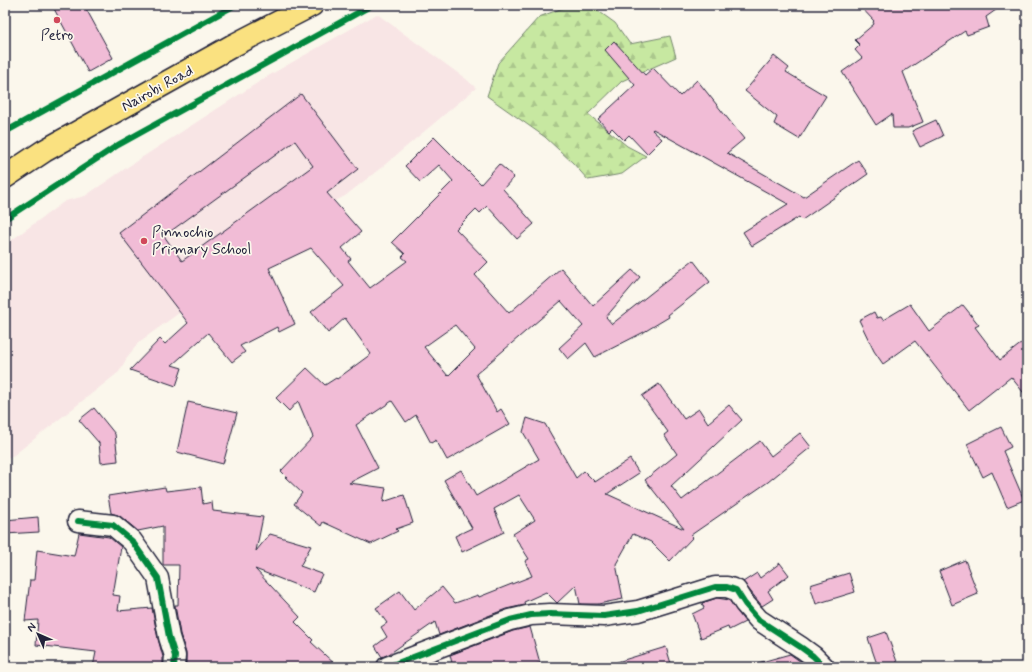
<svg xmlns="http://www.w3.org/2000/svg" width="1032" height="672" viewBox="0 0 1032 672" font-family="Mynerve,sans-serif">
	<style>
		.built { fill: #f8e5e5 }
		.forest { fill: url(#forest-firs); stroke: #74856e }
		.building { fill: #f1bcd6; stroke: #22223b; fill-rule: evenodd }
		.lines { fill: none; stroke-linecap: round; stroke-linejoin: round }
		.street-casing { stroke: #22223b; stroke-width: 23 }
		.highway-casing { stroke: #22223b; stroke-width: 25 }
		.street { stroke: #fbf7ec; stroke-width: 20 }
		.highway { stroke: #fae180; stroke-width: 22 }
		.cycleway-casing { stroke: #fbf7ec; stroke-width: 8 }
		.cycleway { stroke: #00873e; stroke-width: 6 }
		.poi-dot { fill: #d1495b; stroke: #fbf7ec; stroke-width: 1.5 }
		.labels { text-anchor: middle; stroke-width: 3.5; stroke-linejoin: round; paint-order: stroke }
		.poi-label { font-size: 15px; fill: #22223b; stroke: #fbf7ec }
		.street-label { font-size: 15px; fill: #22223b; stroke: #fbf7ec }
	</style>
	<defs>
		<pattern id="forest-firs" width="22" height="20" patternUnits="userSpaceOnUse"><rect width="22" height="20" fill="#c7e8a1"/><path d="M5 1l3.5 6h-7zM16 11l3.5 6h-7z" fill="#abc78c"/></pattern>
	</defs>
	<rect width="100%" height="100%" fill="#fbf7ec"/>
	<filter id="ink" filterUnits="userSpaceOnUse"><feTurbulence type="fractalNoise" baseFrequency=".025" numOctaves="2"/><feDisplacementMap in="SourceGraphic" scale="8" xChannelSelector="R" yChannelSelector="G"/><feConvolveMatrix kernelMatrix="1 2 1 2 8 2 1 2 1" color-interpolation-filters="sRGB"/></filter>
	<g filter="url(#ink)">
		<!-- built -->
		<path class="built" d="M377,14L466,79L476,88L382,167L345,196L331,203L139,342L128,356L119,372L14,455L5,460V245L65,201L85,196L141,158L268,76Z"/>
		<!-- forest -->
		<path class="forest" d="M571,5H590L615,23L630,44L670,36L676,57L622,81L588,114L627,146L646,156L622,174L588,180L573,163L545,137L487,96L498,63L539,17Z"/>
		<!-- building -->
		<g class="building">
			<path d="M52,5H84L113,58L88,72Z"/>
			<path d="M859,5H1003L986,17L989,27L967,35L965,31L903,72L923,122L908,128H893L892,114L876,125L842,72L862,58L855,50L860,45L855,40L874,24L873,22L874,21Z"/>
			<path d="M614,41L645,75L653,68L680,96L697,80L744,139L727,153L804,197L858,160L868,174L802,220L799,217L752,246L743,232L788,204L653,129L652,130L662,139L647,154L629,135L624,140L612,128L609,131L598,119L635,85L605,50Z"/>
			<path d="M774,56L789,68L786,72L826,96L799,139L774,124L777,117L745,91Z"/>
			<path d="M301,94L358,169L327,193L361,232L342,248L351,259L348,261L370,288L407,261L402,257L405,254L392,242L453,181L439,165L420,182L405,166L434,137L481,184L499,164L514,177L503,189L534,224L517,239L487,206L480,213L476,209L456,229L488,262L475,275L509,313L561,268L593,306L632,270L640,277L606,317L612,324L693,260L710,282L668,315L669,317L644,332L595,357L586,343L568,359L559,348L583,326L561,301L476,374L497,412L501,409L510,424L447,460L436,440L431,443L416,415L406,422L392,401L356,425L378,468L349,483L386,488L383,502L404,495L413,523L396,529L398,531L371,544L323,522L321,526L294,504L302,493L285,477H287L281,471L313,437L298,401L289,411L276,398L307,368L325,385L336,378L337,379L371,354L345,318L328,333L311,312L344,286L311,248L269,268L295,324L279,332L277,327L240,346L245,352L232,362L208,333L172,365L182,368L176,386L130,370L160,339L165,344L188,323L119,233ZM295,141L313,166L182,261L164,236ZM455,325L475,349L448,376L424,347Z"/>
			<path d="M936,120L943,136L920,147L912,131Z"/>
			<path d="M910,304L929,331L963,305L979,325L975,327L1000,360L1027,339V397L1011,377L969,410L915,341L883,364L874,351L859,320L874,312L877,318L881,317L883,320Z"/>
			<path d="M659,384L684,419L699,409L708,423L729,405L742,420L671,486L682,500L760,441L771,456L800,433L811,447L768,482L691,535L693,537L670,561L651,542L633,534L616,564L623,599L598,604H580L576,585L557,603L546,592L524,602L525,605L506,609L439,635L435,622L389,654L382,657L375,646L387,637L381,627L387,623L376,608L400,591L414,610L442,587L455,603L478,595L479,597L532,576L525,561L529,559L513,534L535,520L519,495L494,509L504,532L462,552L455,536L472,528L444,480L461,470L476,496L539,459L523,432L527,418L545,424L576,478L584,471L595,482L630,459L639,473L607,494L684,529L645,480L677,454L664,435L668,432L642,396Z"/>
			<path d="M188,402L237,413L223,464L177,452Z"/>
			<path d="M94,408L115,434L118,461L101,463L99,443L79,420Z"/>
			<path d="M1001,427L1011,447L1003,451L1024,500L1007,507L992,472L983,477L967,444Z"/>
			<path d="M165,487L166,491L201,487L203,504L212,502L213,511L263,517L256,551L270,534L311,546L300,566L322,574L314,592L255,569L300,617L295,622L313,640L311,642L338,667H186V653L180,634L175,605H178L179,565H163V526L138,531L120,516L111,513L108,496Z"/>
			<path d="M38,517L39,532L5,534V520Z"/>
			<path d="M79,533L109,537L121,547L113,595L120,596L118,611L152,608L158,639L163,657V667H93L96,652L36,645L38,620L25,621L30,580H34L37,550L74,556Z"/>
			<path d="M965,560L978,594L952,605L939,571Z"/>
			<path d="M780,563L789,575L768,591L773,599L762,606L743,582L757,573L760,578Z"/>
			<path d="M849,573L855,592L816,604L810,585Z"/>
			<path d="M717,598L729,600L745,622L729,630L728,627L701,638L692,614L704,608L702,603Z"/>
			<path d="M530,627L540,663L528,667H453L450,655L513,631Z"/>
			<path d="M886,632L899,667H878L868,638Z"/>
			<path d="M666,647L672,667H615L614,663Z"/>
			<path d="M790,654L808,667H759L758,663Z"/>
		</g>
		<g class="lines">
			<defs>
				<g id="street">
					<path d="M78,521L113,525L132,541L158,578L169,637L175,656L174,667"/>
					<path d="M387,667L510,620L531,615L550,614L604,616L638,611L715,587H727L736,590L745,604L759,620L802,648L813,656L824,667"/>
				</g>
				<path id="highway" d="M5,177L44,151L232,46L312,5"/>
			</defs>
			<!-- street casing -->
			<use href="#street" class="street-casing"/>
			<!-- highway casing -->
			<use href="#highway" class="highway-casing"/>
			<!-- street -->
			<use href="#street" class="street"/>
			<!-- highway -->
			<use href="#highway" class="highway"/>
			<defs>
				<g id="cycleway">
					<path d="M5,132L235,5"/>
					<path d="M5,219L118,145L372,5"/>
					<path d="M78,521L113,525L132,541L158,578L169,637L175,656L174,667"/>
					<path d="M387,667L510,620L531,615L550,614L604,616L638,611L715,587H727L736,590L745,604L759,620L802,648L813,656L824,667"/>
				</g>
			</defs>
			<!-- cycleway casing -->
			<use href="#cycleway" class="cycleway-casing"/>
			<!-- cycleway -->
			<use href="#cycleway" class="cycleway"/>
		</g>
	</g>
	<!-- markers -->
	<g class="poi-dot">
		<circle cx="57" cy="20" r="4"/>
		<circle cx="144" cy="241" r="4"/>
	</g>
	<g class="labels">
		<!-- poi labels -->
		<g class="poi-label">
			<text x="57" y="40">Petro</text>
			<text x="152" y="237" text-anchor="start">Pinnochio<tspan x="152" dy="17">Primary School</tspan></text>
		</g>
		<!-- street labels -->
		<g class="street-label">
			<text transform="translate(157 88) rotate(-29)" y="5">Nairobi Road</text>
		</g>
	</g>
	<!-- margin -->
	<rect width="1032" height="672" fill="none" stroke="#fbf7ec" stroke-width="20"/>
	<rect x="10" y="10" width="1012" height="652" fill="none" stroke="#22223b" stroke-width="1.5" filter="url(#ink)"/>
	<!-- north arrow -->
	<g transform="translate(38 634) rotate(315)" stroke="#fbf7ec" stroke-width="3" paint-order="stroke">
	<path d="M0-3L7 15L0 10L-7 15Z" fill="#22223b"/>
	<text y="-6" font-size="11" font-weight="bold" text-anchor="middle" fill="#22223b">N</text>
	</g>
</svg>
